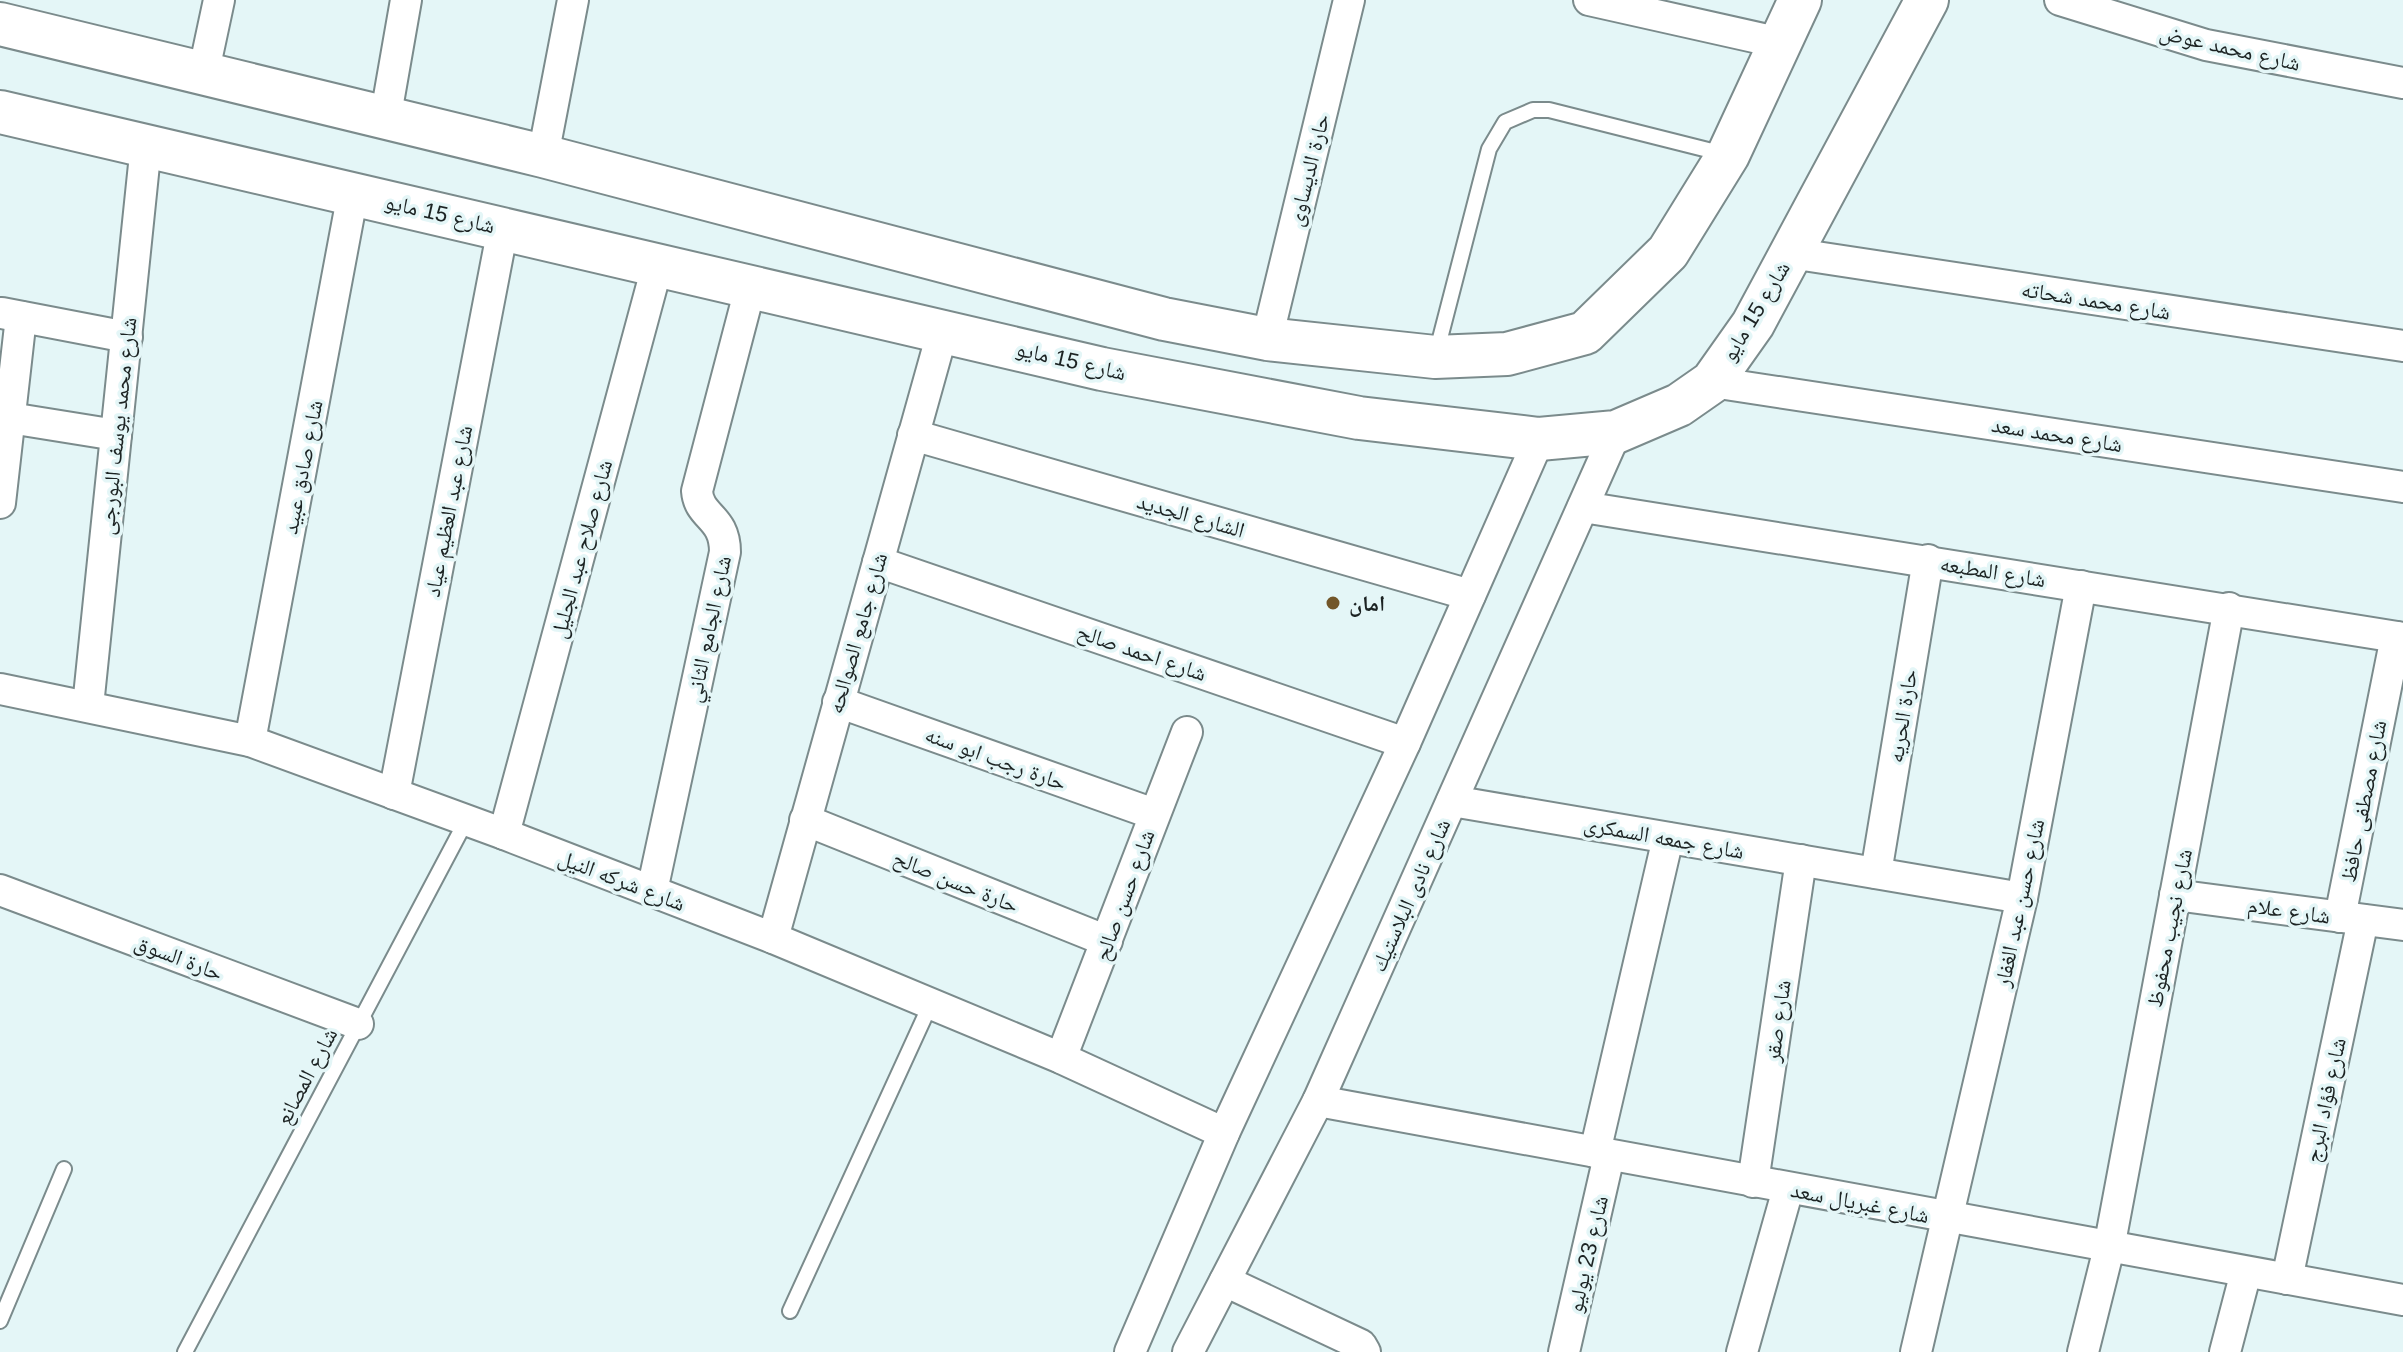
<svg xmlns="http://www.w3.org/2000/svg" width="2403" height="1352" viewBox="0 0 2403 1352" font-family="Arial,'Noto Naskh Arabic',sans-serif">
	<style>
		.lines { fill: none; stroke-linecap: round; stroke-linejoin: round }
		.lane-casing { stroke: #7b8b8c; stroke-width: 18 }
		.street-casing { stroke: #7b8b8c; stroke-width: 34 }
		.secondary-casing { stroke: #7b8b8c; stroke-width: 46 }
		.lane { stroke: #fff; stroke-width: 14 }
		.street { stroke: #fff; stroke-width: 30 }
		.secondary { stroke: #fff; stroke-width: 42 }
		.poi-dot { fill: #725629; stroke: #e4f6f7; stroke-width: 3 }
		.labels { text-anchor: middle; stroke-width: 7; stroke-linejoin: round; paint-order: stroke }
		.street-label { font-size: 22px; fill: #1c2323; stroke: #e4f6f7 }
		.poi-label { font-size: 22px; font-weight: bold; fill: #1c2323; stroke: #e4f6f7; text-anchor: start }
	</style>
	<rect width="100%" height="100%" fill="#e4f6f7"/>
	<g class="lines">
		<defs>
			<g id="lane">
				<path d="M1436,354L1489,149L1505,122L1533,110H1549L1724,154"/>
				<path d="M790,1311L931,1003"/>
				<path d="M0,1321L64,1169"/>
				<path d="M185,1352L466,821"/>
			</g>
			<g id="street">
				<path d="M1589,0L1781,43"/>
				<path d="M2060,0L2206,45L2403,83"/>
				<path d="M203,75L219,0"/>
				<path d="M385,120L406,0"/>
				<path d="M543,156L573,0"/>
				<path d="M1790,253L2403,346"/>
				<path d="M2,313L127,337"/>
				<path d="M1267,339L1349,0"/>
				<path d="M1712,382L2403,487"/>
				<path d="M10,418L116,435"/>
				<path d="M913,435L1470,595"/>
				<path d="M0,503L21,317"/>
				<path d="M1583,507L2403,638"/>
				<path d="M878,562L1405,743"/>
				<path d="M0,689L250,741L504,834L773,938L1061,1058L1224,1133"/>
				<path d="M838,702L1154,814"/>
				<path d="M88,706L146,145"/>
				<path d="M250,741L353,193"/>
				<path d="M394,794L503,228"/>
				<path d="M1452,801L2022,898"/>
				<path d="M805,820L1107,941"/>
				<path d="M504,834L658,263"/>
				<path d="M1876,873L1928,560"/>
				<path d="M0,890L358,1024"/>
				<path d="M652,891L725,552C725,516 699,518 697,491L751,285"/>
				<path d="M2175,895L2403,925"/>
				<path d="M2340,917L2396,637"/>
				<path d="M773,938L943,330"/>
				<path d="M1061,1058L1187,732"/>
				<path d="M1318,1101L2403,1300"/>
				<path d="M1595,1152L1668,838"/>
				<path d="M1753,1182L1801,860"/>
				<path d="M2287,1279L2363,920"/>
				<path d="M1225,1281L1361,1345L1365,1352"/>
				<path d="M1130,1352L1224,1133L1405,743L1539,439"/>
				<path d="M1188,1352L1318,1101L1616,432"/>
				<path d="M1564,1352L1609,1156"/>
				<path d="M1742,1352L1788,1189"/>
				<path d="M1916,1352L2022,898L2081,586"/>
				<path d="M2083,1352L2109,1248L2229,608"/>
				<path d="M2225,1352L2246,1272"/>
			</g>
			<g id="secondary">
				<path d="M0,24L543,156L1164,319L1267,339L1435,357L1507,354L1585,333L1668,252L1728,155L1800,0"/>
				<path d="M0,112L1102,369L1359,418L1539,439L1616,432L1679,405L1712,382L1753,324L1927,0"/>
			</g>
		</defs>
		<!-- lane casing -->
		<use href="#lane" class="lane-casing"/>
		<!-- street casing -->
		<use href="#street" class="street-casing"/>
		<!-- secondary casing -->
		<use href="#secondary" class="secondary-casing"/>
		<!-- lane -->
		<use href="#lane" class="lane"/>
		<!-- street -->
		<use href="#street" class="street"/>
		<!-- secondary -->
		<use href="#secondary" class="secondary"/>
	</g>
	<!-- markers -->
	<circle class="poi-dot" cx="1333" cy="603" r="8"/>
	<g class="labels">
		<!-- street labels -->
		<g class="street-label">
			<text transform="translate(2230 47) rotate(13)" y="8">شارع محمد عوض</text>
			<text transform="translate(1308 170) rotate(-76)" y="8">حارة الديساوى</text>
			<text transform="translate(440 213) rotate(13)" y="8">شارع 15 مايو</text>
			<text transform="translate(2096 300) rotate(9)" y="8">شارع محمد شحاته</text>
			<text transform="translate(1755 311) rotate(-59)" y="8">شارع 15 مايو</text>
			<text transform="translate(1071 360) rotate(13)" y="8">شارع 15 مايو</text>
			<text transform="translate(117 426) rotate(-84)" y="8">شارع محمد يوسف البورجى</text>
			<text transform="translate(2057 434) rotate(9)" y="8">شارع محمد سعد</text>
			<text transform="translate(302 467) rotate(-79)" y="8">شارع صادق عبيد</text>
			<text transform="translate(448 511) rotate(-79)" y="8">شارع عبد العظيم عياد</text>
			<text transform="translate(1191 515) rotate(16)" y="8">الشارع الجديد</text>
			<text transform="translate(581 549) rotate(-75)" y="8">شارع صلاح عبد الجليل</text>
			<text transform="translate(1993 571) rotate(9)" y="8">شارع المطبعه</text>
			<text transform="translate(708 629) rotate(-78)" y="8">شارع الجامع الثاني</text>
			<text transform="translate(857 633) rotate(-74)" y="8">شارع جامع الصوالحه</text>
			<text transform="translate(1142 652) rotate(19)" y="8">شارع احمد صالح</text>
			<text transform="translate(1902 716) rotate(-81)" y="8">حارة الحريه</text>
			<text transform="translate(996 758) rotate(20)" y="8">حارة رجب ابو سنه</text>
			<text transform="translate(2363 801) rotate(-79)" y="8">شارع مصطفى حافظ</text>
			<text transform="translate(1664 837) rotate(10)" y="8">شارع جمعه السمكرى</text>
			<text transform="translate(622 880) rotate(21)" y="8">شارع شركه النيل</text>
			<text transform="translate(956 881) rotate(22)" y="8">حارة حسن صالح</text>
			<text transform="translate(1124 895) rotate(-70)" y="8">شارع حسن صالح</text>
			<text transform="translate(1410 895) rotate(-66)" y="8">شارع نادى البلاستيك</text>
			<text transform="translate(2019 903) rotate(-78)" y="8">شارع حسن عبد الغفار</text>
			<text transform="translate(2289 910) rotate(8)" y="8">شارع علام</text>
			<text transform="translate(2169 928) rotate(-79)" y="8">شارع نجيب محفوظ</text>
			<text transform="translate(179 957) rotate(21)" y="8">حارة السوق</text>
			<text transform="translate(1777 1021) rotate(-82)" y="8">شارع صقر</text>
			<text transform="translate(306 1076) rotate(-62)" y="8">شارع المصانع</text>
			<text transform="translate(2325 1100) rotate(-78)" y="8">شارع فؤاد البرج</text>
			<text transform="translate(1860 1202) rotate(11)" y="8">شارع غبريال سعد</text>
			<text transform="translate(1587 1254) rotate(-77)" y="8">شارع 23 يوليو</text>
		</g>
		<!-- poi labels -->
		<g class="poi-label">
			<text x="1349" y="611">امان</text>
		</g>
	</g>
</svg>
